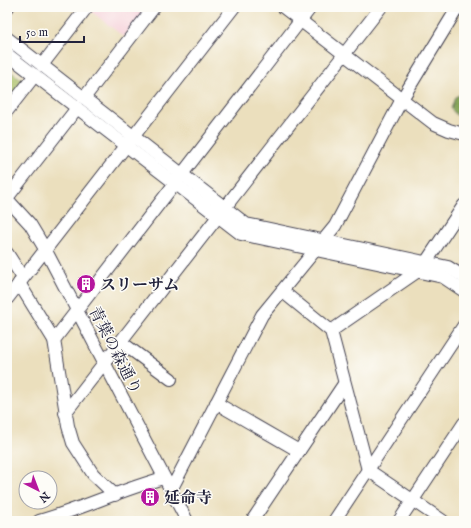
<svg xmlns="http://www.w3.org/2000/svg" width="471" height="528" viewBox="0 0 471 528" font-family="'IM FELL English','Noto Serif JP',serif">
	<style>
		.built { fill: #f6cfd9 }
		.green { fill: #a7bd62; stroke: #64704e }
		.forest { fill: #85a458; stroke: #54634a }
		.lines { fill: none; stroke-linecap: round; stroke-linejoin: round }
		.minor-casing { stroke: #403e4e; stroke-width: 14 }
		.minor { stroke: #fff; stroke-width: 12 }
		.labels { text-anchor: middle; stroke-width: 3; stroke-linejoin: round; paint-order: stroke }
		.poi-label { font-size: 16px; font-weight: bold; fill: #22223b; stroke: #fdfcf7; text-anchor: start }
		.street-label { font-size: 16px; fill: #22223b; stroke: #fdfcf7 }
	</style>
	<rect width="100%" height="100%" fill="#fdfcf7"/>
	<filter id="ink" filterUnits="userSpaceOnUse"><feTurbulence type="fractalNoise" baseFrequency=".025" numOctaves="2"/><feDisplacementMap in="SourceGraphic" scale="8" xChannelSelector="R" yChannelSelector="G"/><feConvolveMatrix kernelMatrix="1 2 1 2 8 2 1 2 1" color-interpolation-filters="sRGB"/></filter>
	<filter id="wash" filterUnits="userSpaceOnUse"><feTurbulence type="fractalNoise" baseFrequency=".012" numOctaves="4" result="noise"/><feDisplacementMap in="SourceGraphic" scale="16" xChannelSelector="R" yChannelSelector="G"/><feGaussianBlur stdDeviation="0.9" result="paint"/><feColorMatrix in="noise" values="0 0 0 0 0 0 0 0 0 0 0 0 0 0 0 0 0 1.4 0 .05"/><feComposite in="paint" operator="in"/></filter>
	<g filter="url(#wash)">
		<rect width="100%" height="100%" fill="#ebdfbd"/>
		<!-- built -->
		<path class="built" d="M89,7H148L124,37L88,9Z"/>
		<!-- green -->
		<path class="green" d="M7,69L23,81L7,101Z"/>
		<!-- forest -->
		<path class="forest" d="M464,93V123L451,109L455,97Z"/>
	</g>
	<g filter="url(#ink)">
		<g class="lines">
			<defs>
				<g id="minor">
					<path d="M283,7L433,123L449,130L464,134"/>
					<path d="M7,8L8,7"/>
					<path d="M7,38L246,224L448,267L464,277"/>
					<path d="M7,54L241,234L443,277L464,291"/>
					<path d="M42,65L87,7"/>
					<path d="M84,98L154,7"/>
					<path d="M7,111L35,75"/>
					<path d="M7,198L77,108"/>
					<path d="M7,199L30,224L45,249L187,521"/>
					<path d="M7,253L23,278"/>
					<path d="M426,262L464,205"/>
					<path d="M19,283L54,340L68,426L73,443L93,474L115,495"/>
					<path d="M282,291L331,331L368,470L443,521"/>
					<path d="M7,299L234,7"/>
					<path d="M331,331L418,271"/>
					<path d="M54,340L311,7"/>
					<path d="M121,342L171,379"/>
					<path d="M216,403L299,451"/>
					<path d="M65,413L381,7"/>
					<path d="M171,490L262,315L335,226L402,99L458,7"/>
					<path d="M39,521C82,509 122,489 164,478"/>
					<path d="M252,521L344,384"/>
					<path d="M334,521L464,325"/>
					<path d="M399,521L464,423"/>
				</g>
			</defs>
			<!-- minor casing -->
			<use href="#minor" class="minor-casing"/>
			<!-- minor -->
			<use href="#minor" class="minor"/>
		</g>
	</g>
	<!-- icons -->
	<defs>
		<symbol id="building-disc" viewBox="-11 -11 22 22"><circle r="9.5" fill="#b5179e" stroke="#fdfcf7"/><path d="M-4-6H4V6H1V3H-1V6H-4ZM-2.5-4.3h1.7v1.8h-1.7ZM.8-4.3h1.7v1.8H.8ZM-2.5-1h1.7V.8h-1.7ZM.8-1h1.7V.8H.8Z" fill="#fff"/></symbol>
	</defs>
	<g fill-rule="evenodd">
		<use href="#building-disc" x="75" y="273" width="22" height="22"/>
		<use href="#building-disc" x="139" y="486" width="22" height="22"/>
	</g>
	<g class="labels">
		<!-- poi labels -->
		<g class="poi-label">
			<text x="100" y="290">スリーサム</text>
			<text x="164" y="503">延命寺</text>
		</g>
		<!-- street labels -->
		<g class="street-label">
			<text transform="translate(116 350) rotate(63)" y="6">青葉の森通り</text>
		</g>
	</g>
	<!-- margin -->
	<rect width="471" height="528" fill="none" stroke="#fdfcf7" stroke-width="24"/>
	<!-- north arrow -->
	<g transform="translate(38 490) rotate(138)"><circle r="19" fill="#fdfcf7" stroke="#a5a5ac"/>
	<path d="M0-3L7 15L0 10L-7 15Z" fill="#b5179e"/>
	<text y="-6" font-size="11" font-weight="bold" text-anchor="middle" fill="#22223b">N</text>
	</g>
	<!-- scale -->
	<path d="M20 36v6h64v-6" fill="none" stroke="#22223b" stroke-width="2"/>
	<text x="26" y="36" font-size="12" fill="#22223b" stroke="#fdfcf7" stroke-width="3" paint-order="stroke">50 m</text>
</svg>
